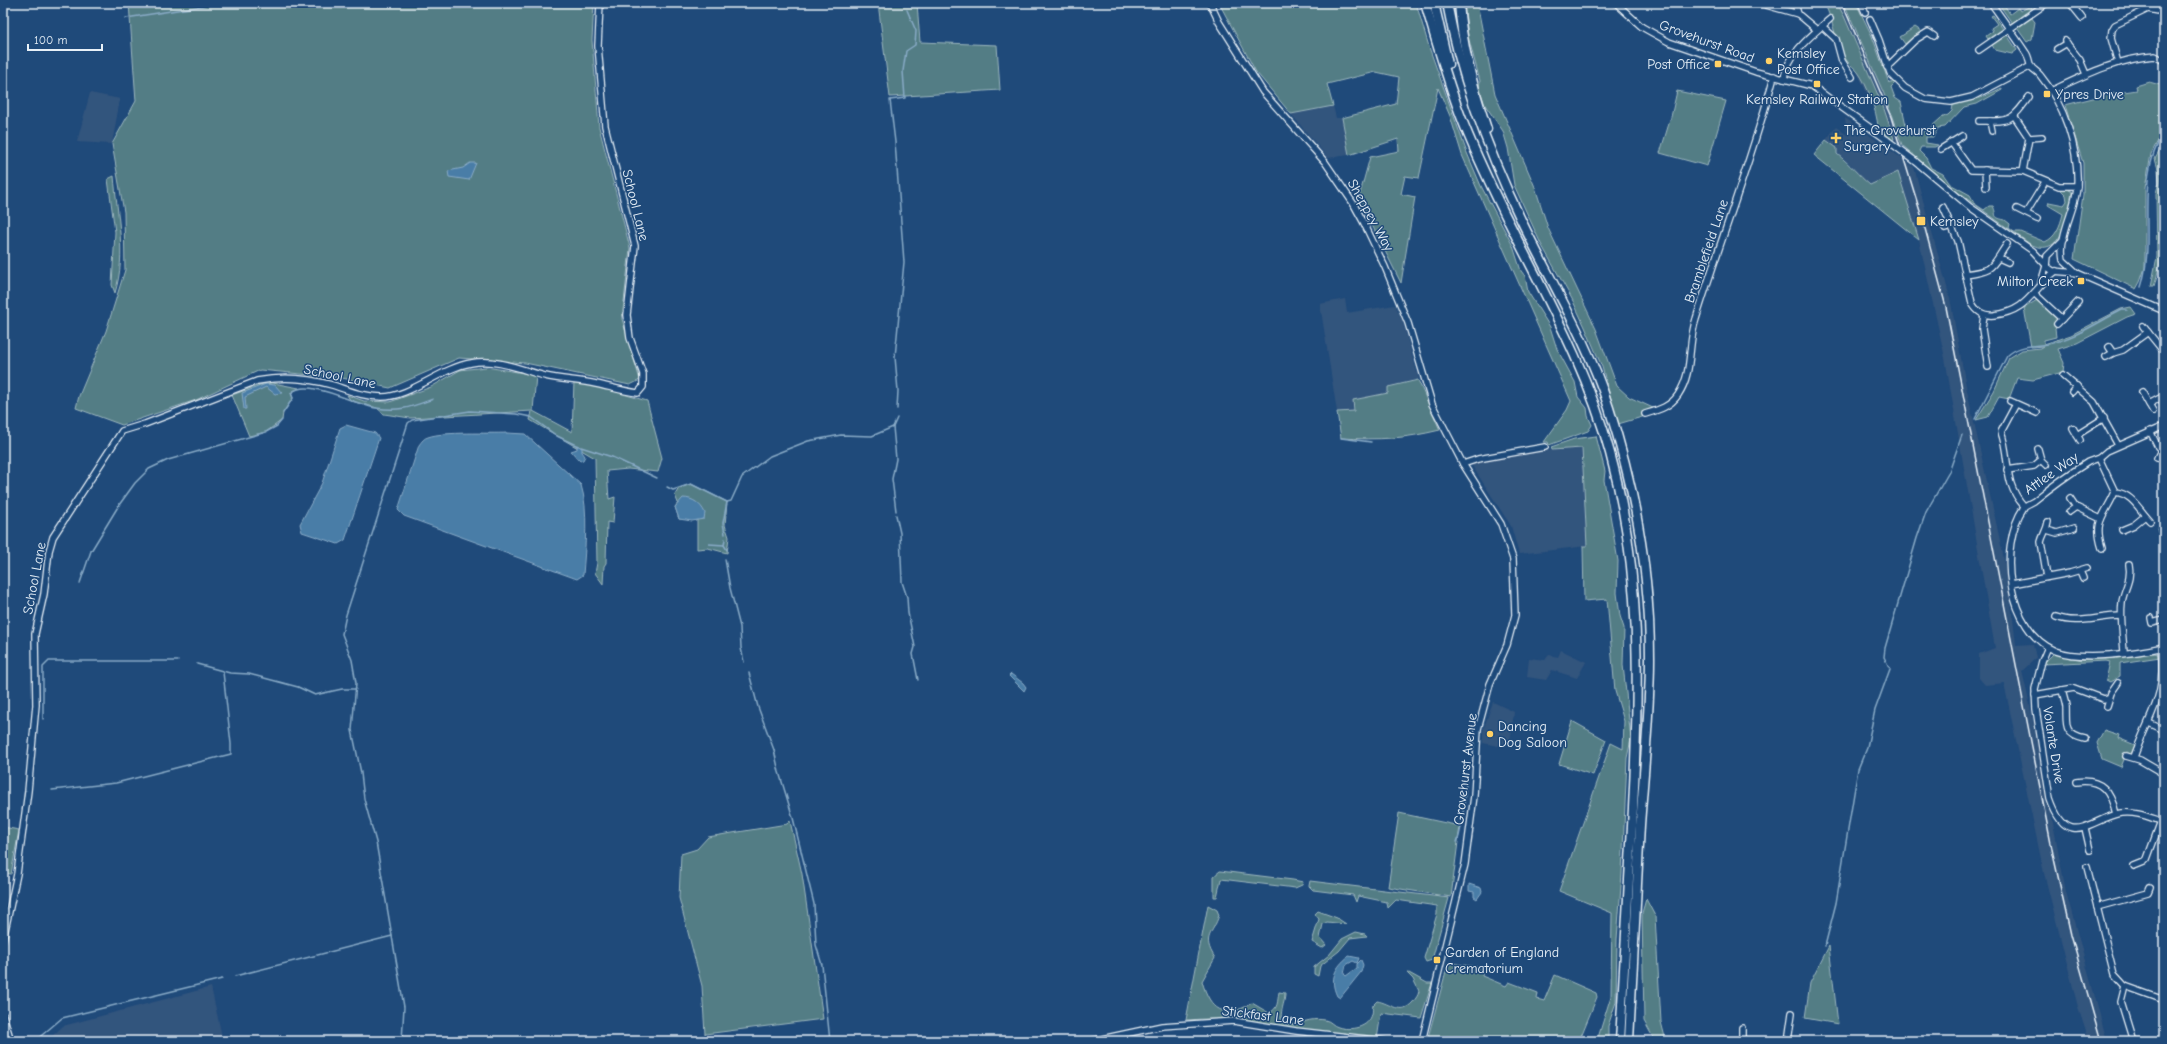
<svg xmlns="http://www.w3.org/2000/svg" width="2167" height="1044" viewBox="0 0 2167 1044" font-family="'Comic Neue',sans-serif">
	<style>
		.built { fill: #33547d }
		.green { fill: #527d85; stroke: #9db7be }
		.water { fill: #497da7; stroke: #89abc7 }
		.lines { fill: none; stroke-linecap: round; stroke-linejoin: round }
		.stream { stroke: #89abc7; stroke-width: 1.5 }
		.minor-casing { stroke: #e8f1f8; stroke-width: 8 }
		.highway-casing { stroke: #e8f1f8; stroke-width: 11 }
		.minor { stroke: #1f4a7a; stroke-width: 5.5 }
		.highway { stroke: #1f4a7a; stroke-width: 8 }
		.rail { stroke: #e8f1f8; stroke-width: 1.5 }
		.minor-bridge-casing { stroke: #e8f1f8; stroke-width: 8; stroke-linecap: butt }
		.minor-bridge { stroke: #1f4a7a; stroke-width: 5.5 }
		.poi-dot { fill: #ffd166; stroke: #1f4a7a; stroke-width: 1.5 }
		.labels { text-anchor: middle; stroke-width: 3; stroke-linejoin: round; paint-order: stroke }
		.street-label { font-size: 14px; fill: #e8f1f8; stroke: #1f4a7a }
		.poi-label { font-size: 14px; fill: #e8f1f8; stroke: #1f4a7a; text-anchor: start }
	</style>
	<rect width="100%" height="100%" fill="#1f4a7a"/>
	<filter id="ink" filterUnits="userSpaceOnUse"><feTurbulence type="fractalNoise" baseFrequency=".025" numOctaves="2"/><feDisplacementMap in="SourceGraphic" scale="8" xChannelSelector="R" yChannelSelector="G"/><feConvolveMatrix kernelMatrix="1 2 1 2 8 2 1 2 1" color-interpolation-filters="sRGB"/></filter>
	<g filter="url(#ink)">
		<!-- built -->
		<g class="built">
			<path d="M1824,3H1856L1872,36L1890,84L1907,149L1878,127L1877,114Z"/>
			<path d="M90,93L120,99L112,144L77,142Z"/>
			<path d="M1333,106L1336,118H1342L1349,155L1328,158L1291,114Z"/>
			<path d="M1845,118L1914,167L1919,186L1950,298L1966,386L2008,577L2016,645L2033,644L2036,658L2022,671L2034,723L2066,892L2107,1041H2089L2078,1007L2044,873L2004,683L1985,685L1979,678V654L1995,648L1945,358L1919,240L1898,173L1870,185L1856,174L1851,165L1837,153L1826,140L1836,127L1847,135Z"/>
			<path d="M1345,299L1347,313L1395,305L1402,319L1419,379L1388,387V393L1353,400L1354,411L1337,412L1320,304Z"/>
			<path d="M1582,447L1587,546L1519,554L1511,526L1471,464L1503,457L1552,450Z"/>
			<path d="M1561,650L1586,662L1577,678L1552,670L1546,680L1527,677L1529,658L1545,660L1549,655L1558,657Z"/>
			<path d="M1493,702L1514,712L1510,743L1498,746L1483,743V730Z"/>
			<path d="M211,987L223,1041H47L63,1026Z"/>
		</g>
		<!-- green -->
		<g class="green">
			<path d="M129,3H594L592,40L599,127L630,248L622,319L640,380L630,385L525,363L459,358L390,388L342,378L260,370L196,400L122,425L76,408L79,396L106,331L125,270L124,212L112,144L136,101Z"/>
			<path d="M878,3H917L920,42L997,45L1000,90L890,97Z"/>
			<path d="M1219,3H1416L1430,50L1467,153L1481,186L1513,246L1521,271L1525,276L1528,292L1550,327L1557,349L1575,382L1578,397L1587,408L1588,416L1592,425L1588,431L1549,445L1548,442H1544L1567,410L1571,401L1462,155L1450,116L1438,88L1419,178L1405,176L1401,194L1415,197L1401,283L1373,227L1358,201L1370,157L1399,151L1398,139L1349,155L1342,118L1396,104L1399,77L1376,72L1327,84L1333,106L1291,114L1256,72Z"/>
			<path d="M1464,3H1477L1495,94L1535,187L1548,228L1596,329L1617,386L1629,397L1653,408H1660L1642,417L1618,424L1602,367L1585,327L1572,299L1541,244L1514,185L1508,148L1503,131L1485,105L1479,87L1480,81L1468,36Z"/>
			<path d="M1824,3H1837L1844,16L1884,109L1894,139L1892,140L1878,127C1877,112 1867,84 1858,72C1855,68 1850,65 1847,61C1835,44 1834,21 1824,3Z"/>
			<path d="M1844,3H1856L1872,36L1889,83L1891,82H1896L1891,87L1895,98L1901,102L1906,125L1916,135L1930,128L1941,118L1948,115L1952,111L1953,105L1980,98L2002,88V90L1977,104L1964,107L1945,127L1938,128L1933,137H1926V143L1938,145L1935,147H1921L1919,151L1926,158L1931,168L1943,174L1950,184L1970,195L1975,204L1984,210L1989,206H1993C1998,216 1991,217 2005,220L2010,224L2009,228L2014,232H2021L2045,242C2056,237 2060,226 2063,214L2048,205L2049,202L2064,205L2067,201L2066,195L2061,190L2066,188L2072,192C2068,215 2063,260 2030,244L1949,186L1902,145L1884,94Z"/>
			<path d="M1998,3H2003L2010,14L2018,8L2020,11L2031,6L2032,8L2012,23Z"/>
			<path d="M1993,15L2003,29L1988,39L1986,36L1993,31L1991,28L1997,24L1991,16Z"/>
			<path d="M2031,17L2035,22L2032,39L2027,42L2017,28Z"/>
			<path d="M1915,27L1921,31L1905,44L1900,37Z"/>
			<path d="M2007,35L2017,50L2012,54L1995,50L1992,45Z"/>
			<path d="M2149,82L2164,86V129L2151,154L2145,188V268L2140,282L2136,289L2074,259L2083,195V163L2065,105L2105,95L2137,90L2136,86Z"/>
			<path d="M1677,91L1726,101L1707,166L1660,153L1671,117Z"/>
			<path d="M1826,140L1837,148V154C1850,164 1858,175 1870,185L1898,172L1919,240L1814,155Z"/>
			<path d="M2164,143C2164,158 2160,171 2160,186C2160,199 2163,212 2163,226C2163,246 2160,267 2154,286H2151L2157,257L2156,193L2159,182L2158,169L2155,159Z"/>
			<path d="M114,176C117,216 127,253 115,293L112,285L115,232L108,179Z"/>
			<path d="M2037,300L2057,318L2054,324L2057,327L2055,329L2056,337L2044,340V344L2071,335L2121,309L2131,307L2136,314L2127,317L2077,343L2058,349L2064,363L2063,372L2033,380L2017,378L2009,399L1999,397L1988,417L1976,420L1994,391L2009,358L2022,350L2040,348L2043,346L2031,347L2024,308Z"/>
			<path d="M486,367L536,375L533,411L572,432L574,382L589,384L647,401L662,458L658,472L628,469L607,471L609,499L615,497L613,523L607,522L606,563L604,566L603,584L595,573L597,563L595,458L530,420L532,411L410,418L384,414L377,408L351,401L347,395L364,401L390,402L431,387L460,370Z"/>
			<path d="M1418,380L1440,430C1403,439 1379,440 1341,438L1337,412L1354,411L1353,400L1388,393V387Z"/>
			<path d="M268,382L299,388L291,393L293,398L283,413L282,420L266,432L249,436L232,395Z"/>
			<path d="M1596,436L1605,471L1604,480L1618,561L1617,593L1620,616L1624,628L1623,665L1631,739L1627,758L1622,873L1617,939L1616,1002L1608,1026V1041H1597L1611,996L1612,913L1559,891L1611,743L1623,749L1624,721L1615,691L1607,599L1584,601L1583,546H1587L1582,448L1552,450L1551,447L1574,439Z"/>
			<path d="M691,484L727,502L725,525L729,537L727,553L708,548L697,549V520L679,519L675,507L678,503L675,495L679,488Z"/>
			<path d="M2164,520V551L2157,528Z"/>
			<path d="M2054,653C2085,665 2122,657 2154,653L2158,654L2160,657L2120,663V676L2110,682L2106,680L2110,662L2106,661L2043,664Z"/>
			<path d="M1572,721L1606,740L1593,775L1559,764Z"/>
			<path d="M2104,730L2119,735L2118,738L2135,745L2131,754L2127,752L2121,767L2102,759L2097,743Z"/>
			<path d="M1399,813L1460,826L1451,897L1388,887Z"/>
			<path d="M790,821L802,874L823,1019L705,1034L702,986L679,898L681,854L697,849L708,837L787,824Z"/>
			<path d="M3,827L19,830L11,874L3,873Z"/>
			<path d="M1220,871L1293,880L1303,882L1302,885L1295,888L1221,879L1217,897H1214V876Z"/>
			<path d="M1310,881L1449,898L1432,960L1426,962L1424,958L1437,914V906L1396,900L1388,908L1387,902L1358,896L1356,902L1353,895L1313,890L1309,886Z"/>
			<path d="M1646,899L1655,916L1661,1022L1666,1041H1655L1644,1021L1642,913Z"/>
			<path d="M1208,905L1217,910L1219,915C1213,935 1201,936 1215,958L1202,981C1210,1010 1224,1020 1252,1003L1269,1013C1279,1008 1277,1002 1279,992L1285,993C1285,1004 1279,1012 1282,1022L1295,1025C1304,1021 1315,1018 1325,1020C1331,1021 1333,1026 1338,1027C1350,1031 1369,1028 1372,1014C1373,1011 1372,1008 1373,1005L1377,1001C1390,1003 1401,1016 1413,1002C1416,998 1418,996 1419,991L1413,979L1407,973H1409L1427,983H1432L1421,1018L1381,1013L1377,1039C1351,1036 1324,1035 1298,1029C1260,1021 1225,1017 1186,1020Z"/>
			<path d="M1318,911L1337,918L1346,924L1327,922L1323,924L1320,938L1326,945L1322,948L1312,942L1319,919L1315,914Z"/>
			<path d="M1356,932L1365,934L1367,936L1350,938L1339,951L1320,966L1318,976L1314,974V967L1329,955L1342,939Z"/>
			<path d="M1829,946L1838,1024L1805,1018L1810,983Z"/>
			<path d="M1451,963L1483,968L1482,976L1506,986L1509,982L1538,993L1537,999L1544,1001L1555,975L1596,993L1597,997L1579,1041H1427L1448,964Z"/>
		</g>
		<!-- water -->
		<g class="water">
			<path d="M470,163H476L469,180L449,177L448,171L463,168Z"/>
			<path d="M266,384L275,385L282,393L275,394L266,387L245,397L246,409H244L242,393Z"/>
			<path d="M346,425L375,433L379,438L345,540L338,544L302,532L300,524L322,483L340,428Z"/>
			<path d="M507,433L525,434L581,485C589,510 585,548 583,575L577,579L404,516L398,510L419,445C422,441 424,438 428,437C445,431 488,434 507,433Z"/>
			<path d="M577,445L582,448V452L585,456L583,460L580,461L571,451L577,449Z"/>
			<path d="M683,498C693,498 701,504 705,513L704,519L692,521L679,519L675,507Z"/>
			<path d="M1011,674L1023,683L1026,687L1024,691L1009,676Z"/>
			<path d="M1469,884L1481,888L1482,892L1477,899L1474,897V892L1469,891Z"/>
			<path d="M1349,956L1359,958L1357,963L1353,961L1346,965L1344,974L1346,976L1357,968V964L1361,960L1363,965L1361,972L1340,998L1337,996C1329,979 1335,967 1349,956Z"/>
		</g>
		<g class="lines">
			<!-- stream -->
			<g class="stream">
				<path d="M126,18L222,3"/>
				<path d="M2141,287C2157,238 2133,178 2164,133"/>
				<path d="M897,409L898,391L895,357L904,262L895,142L890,100L905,98L903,71L906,51L915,45L916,31L907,10"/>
				<path d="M283,413L293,398L291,393C308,377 355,405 376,408C400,412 411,407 433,399"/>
				<path d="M1975,419L2007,356C2020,344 2032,347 2048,344C2074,339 2098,322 2122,310H2127"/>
				<path d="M893,427L896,459L892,479L896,511"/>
				<path d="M1341,438L1371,442"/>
				<path d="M581,447L612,457L657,478"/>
				<path d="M667,487L673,490L691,484L727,502L731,501L742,477L770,456L808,441L841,435L872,436L893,427L897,418"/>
				<path d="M896,515L900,533L902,582L907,597L908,613L915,647L913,654L918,680"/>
				<path d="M725,534L723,523L727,502"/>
				<path d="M725,539L724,545L727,550"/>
				<path d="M709,544L724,545"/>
				<path d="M725,559L730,588L740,627L741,648L744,662"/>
				<path d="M80,583L91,551L119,505L135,483L149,469L168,460L266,432L277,426L282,420"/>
				<path d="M197,664L230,673L249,674L298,687L315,695L342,689H356"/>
				<path d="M749,673L758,707L774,750L779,772L793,818L814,904L816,945L822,965L830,1041"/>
				<path d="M43,719V667L49,661H178"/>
				<path d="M52,790L116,783L231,754V744L223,672"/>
				<path d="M1457,842C1464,825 1464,795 1467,775"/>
				<path d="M1825,946L1836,903L1858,769L1867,747L1875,710L1890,669L1884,657L1885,648L1917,538L1926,512L1949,472L1962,435"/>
				<path d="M235,976L392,936"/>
				<path d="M35,1041L62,1018L222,979"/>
				<path d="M402,1041L404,1007L376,842L364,799L361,773L352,730L356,683L352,660L342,634L346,615L408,423L412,420L470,411L516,414L531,417L557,436L578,446"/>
			</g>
			<defs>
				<g id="minor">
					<path d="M1210,3L1219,22L1263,92L1325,162L1353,203L1364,223L1385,267L1408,323L1432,404L1463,464L1501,524L1513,559L1515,615L1507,645L1490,684L1478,729L1474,796L1465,864L1422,1041"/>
					<path d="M1616,3L1642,27L1669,42L1756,72L1812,86L1887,140"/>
					<path d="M1759,3L1798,14"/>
					<path d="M1795,3L1798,14L1817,30"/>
					<path d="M1861,3L1865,12"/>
					<path d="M1991,3C2003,20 2015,36 2026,53C2029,57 2029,63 2031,67C2034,70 2038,72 2040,75C2064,104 2079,149 2077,186C2076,210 2058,234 2063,260L2077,273L2164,311"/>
					<path d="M2070,3L2082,18"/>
					<path d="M1870,19L1879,40L1890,73L1905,88L1925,99L1951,102L1972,97L2031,66"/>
					<path d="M1822,26L1836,39L1842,61L1852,77"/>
					<path d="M2065,41L2080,60L2086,74"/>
					<path d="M2057,49L2067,43"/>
					<path d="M1979,50L2047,3"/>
					<path d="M2118,63L2111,38L2112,30L2115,25L2148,9L2164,12"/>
					<path d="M1887,67L1915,40L1928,32L1934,36"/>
					<path d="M2164,76V75"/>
					<path d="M1784,79C1786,55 1813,34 1830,19"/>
					<path d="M2051,91C2083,76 2119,58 2155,56L2164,61"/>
					<path d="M2015,117L2029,138L2023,171"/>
					<path d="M1979,121C2011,121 2011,122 2029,97"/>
					<path d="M1990,121L1992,131"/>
					<path d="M2029,138L2042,137"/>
					<path d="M1951,142L1971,170L2023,171L2059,186H2077"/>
					<path d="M1941,149L1962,136"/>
					<path d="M1915,161L1970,207L2033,251L2045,264"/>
					<path d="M1985,170L1986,187"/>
					<path d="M1943,207L1958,241L1972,303C1977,312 1983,316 1994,315C2029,311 2032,289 2056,271"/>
					<path d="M2017,209L2037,219"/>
					<path d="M2026,213L2045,182"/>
					<path d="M1945,228L1952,225"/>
					<path d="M2064,239L2047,256L2046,266L2053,271L2077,273"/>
					<path d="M1999,258L2008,262"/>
					<path d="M1965,274C1996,270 1991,267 2007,244"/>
					<path d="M2041,283L2046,266"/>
					<path d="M2035,294L2062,319"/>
					<path d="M1984,315L1982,329L1988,367"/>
					<path d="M2057,324L2078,302"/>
					<path d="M2143,326L2164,352"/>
					<path d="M2109,347L2113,353"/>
					<path d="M2106,357L2113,353L2123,350L2148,332"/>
					<path d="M2063,375L2094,402L2118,445"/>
					<path d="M2072,392L2077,386"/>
					<path d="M2142,392L2153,411"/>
					<path d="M2010,401L2037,413"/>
					<path d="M2016,404L2001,432C2011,459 2002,482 2024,506"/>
					<path d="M2149,404L2164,396"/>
					<path d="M1645,414C1658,410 1670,407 1678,395C1694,371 1687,345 1696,319C1721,238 1752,159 1774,76"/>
					<path d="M2164,426L2107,451L2099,458L2088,462C2069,474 2051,487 2034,501C2031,503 2025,505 2024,507C1997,547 2007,631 2056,651C2083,661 2136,653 2164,647"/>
					<path d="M2073,428L2080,440"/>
					<path d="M2150,431L2158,447L2164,451"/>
					<path d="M2077,435L2104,418"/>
					<path d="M2038,449L2041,460L2046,465"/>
					<path d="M2099,458L2115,492C2105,516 2093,520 2102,548"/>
					<path d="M2157,458L2161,450"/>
					<path d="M1463,464L1478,459L1545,447"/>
					<path d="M2007,470L2034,466L2041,460"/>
					<path d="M2115,492C2133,494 2139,510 2150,521"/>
					<path d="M2076,507L2101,519"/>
					<path d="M2069,512L2076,507L2070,498"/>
					<path d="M2047,530L2057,533L2074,528"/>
					<path d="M2122,530L2134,525L2145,516"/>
					<path d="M2080,571L2083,578"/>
					<path d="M2047,577L2041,542C2043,534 2047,530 2048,522"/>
					<path d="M2012,584L2070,573L2087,568"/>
					<path d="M2056,617C2077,625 2099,616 2121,616"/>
					<path d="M2151,618L2152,623L2164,620"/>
					<path d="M2048,647L2042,661L2035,689L2036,709L2050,799C2068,852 2091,818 2122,813C2136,811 2151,818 2164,822"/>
					<path d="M2124,652C2123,635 2120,619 2122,602C2124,589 2132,579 2129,565"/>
					<path d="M2062,690C2063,695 2065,700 2066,706C2067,723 2062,734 2085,739"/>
					<path d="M2035,695L2074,688L2103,699L2109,698"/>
					<path d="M2107,706L2111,693L2118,683"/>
					<path d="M2149,723L2164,730"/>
					<path d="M2126,756L2140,760L2164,774"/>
					<path d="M2134,757C2149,713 2167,699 2161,648"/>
					<path d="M2076,782C2102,778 2111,792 2116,814"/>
					<path d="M2085,828L2090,850"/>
					<path d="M2134,866L2144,862L2147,859L2161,821"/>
					<path d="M2087,867L2114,974L2125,986L2164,1000"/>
					<path d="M2097,907L2148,893L2150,888"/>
					<path d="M3,940L17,874L28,791L36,705L35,634L44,594L49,551L53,537L122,431L145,424L257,381C282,376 308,378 332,385C348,390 364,397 382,397C410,397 441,368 471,363C497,358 522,370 545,376C562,380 580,380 596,384C610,387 623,391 638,393L643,387V374L630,338L627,315L635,246L605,126L598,46L600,3"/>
					<path d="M2125,986L2121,1002L2133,1041"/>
					<path d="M3,1015L11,1041"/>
					<path d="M1742,1028V1041"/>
					<path d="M2133,1040L2155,1041"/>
					<path d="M1092,1041L1162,1026L1234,1021L1296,1031L1384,1041"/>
					<path d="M1788,1041L1792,1013"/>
				</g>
				<g id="highway">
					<path d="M1425,3C1435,38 1445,72 1457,106C1468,137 1482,167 1496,196C1537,282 1585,360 1610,453C1642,570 1639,688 1633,808C1629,886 1624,963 1620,1041"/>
					<path d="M1434,3L1448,64"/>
					<path d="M1447,3C1461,80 1488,151 1522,222C1552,284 1588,342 1609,408C1635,489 1650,573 1650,658C1650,713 1644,769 1640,825C1636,897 1633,969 1629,1041"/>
					<path d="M1459,3C1462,46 1473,88 1487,129"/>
				</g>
			</defs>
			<!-- minor casing -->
			<use href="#minor" class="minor-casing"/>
			<!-- highway casing -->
			<use href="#highway" class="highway-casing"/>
			<!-- minor -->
			<use href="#minor" class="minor"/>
			<!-- highway -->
			<use href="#highway" class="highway"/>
			<!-- rail -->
			<path class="rail" d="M1842,3L1891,117L1923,221L1946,307L2053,854L2071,935L2101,1041"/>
			<defs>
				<path id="minor-bridge" d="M1887,140L1915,161"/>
			</defs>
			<!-- minor-bridge casing -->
			<use href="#minor-bridge" class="minor-bridge-casing"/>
			<!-- minor-bridge -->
			<use href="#minor-bridge" class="minor-bridge"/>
		</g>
	</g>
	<!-- markers -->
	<g class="poi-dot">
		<circle cx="1769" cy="61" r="4"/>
		<rect x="1714" y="60" width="8" height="8" rx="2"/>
		<rect x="1813" y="80" width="8" height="8" rx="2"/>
		<rect x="2043" y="90" width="8" height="8" rx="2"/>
		<path d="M1834 132h4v4h4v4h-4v4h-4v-4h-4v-4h4z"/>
		<rect x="1916" y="216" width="10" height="10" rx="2"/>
		<rect x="2077" y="277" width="8" height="8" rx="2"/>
		<circle cx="1490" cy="734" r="4"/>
		<rect x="1433" y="956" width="8" height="8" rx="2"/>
	</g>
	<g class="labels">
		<!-- street labels -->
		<g class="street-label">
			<text transform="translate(1707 41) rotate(20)" y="5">Grovehurst Road</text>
			<text transform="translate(636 205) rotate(76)" y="5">School Lane</text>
			<text transform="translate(1371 215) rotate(61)" y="5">Sheppey Way</text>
			<text transform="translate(1706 251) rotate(-71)" y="5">Bramblefield Lane</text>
			<text transform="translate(340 376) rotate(12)" y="5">School Lane</text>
			<text transform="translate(2051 473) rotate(-35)" y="5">Attlee Way</text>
			<text transform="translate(34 578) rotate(-79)" y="5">School Lane</text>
			<text transform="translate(2054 745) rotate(81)" y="5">Volante Drive</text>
			<text transform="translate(1465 769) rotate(-83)" y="5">Grovehurst Avenue</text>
			<text transform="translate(1263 1015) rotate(7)" y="5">Stickfast Lane</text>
		</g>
		<!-- poi labels -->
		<g class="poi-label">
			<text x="1777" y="58">Kemsley<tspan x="1777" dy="16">Post Office</tspan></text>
			<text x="1710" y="69" text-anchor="end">Post Office</text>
			<text x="2055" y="99">Ypres Drive</text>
			<text x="1817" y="104" text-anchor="middle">Kemsley Railway Station</text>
			<text x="1844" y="135">The Grovehurst<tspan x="1844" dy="16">Surgery</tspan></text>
			<text x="1930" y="226">Kemsley</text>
			<text x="2073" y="286" text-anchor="end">Milton Creek</text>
			<text x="1498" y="731">Dancing<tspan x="1498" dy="16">Dog Saloon</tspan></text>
			<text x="1445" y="957">Garden of England<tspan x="1445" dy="16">Crematorium</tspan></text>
		</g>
	</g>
	<!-- margin -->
	<rect width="2167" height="1044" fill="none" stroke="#1f4a7a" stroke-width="16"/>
	<rect x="8" y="8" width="2151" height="1028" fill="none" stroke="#e8f1f8" stroke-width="1.5" filter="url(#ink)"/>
	<!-- scale -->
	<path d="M28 44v6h74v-6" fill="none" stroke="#e8f1f8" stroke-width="2"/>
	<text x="34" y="44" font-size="12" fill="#e8f1f8" stroke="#1f4a7a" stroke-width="3" paint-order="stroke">100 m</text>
</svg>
